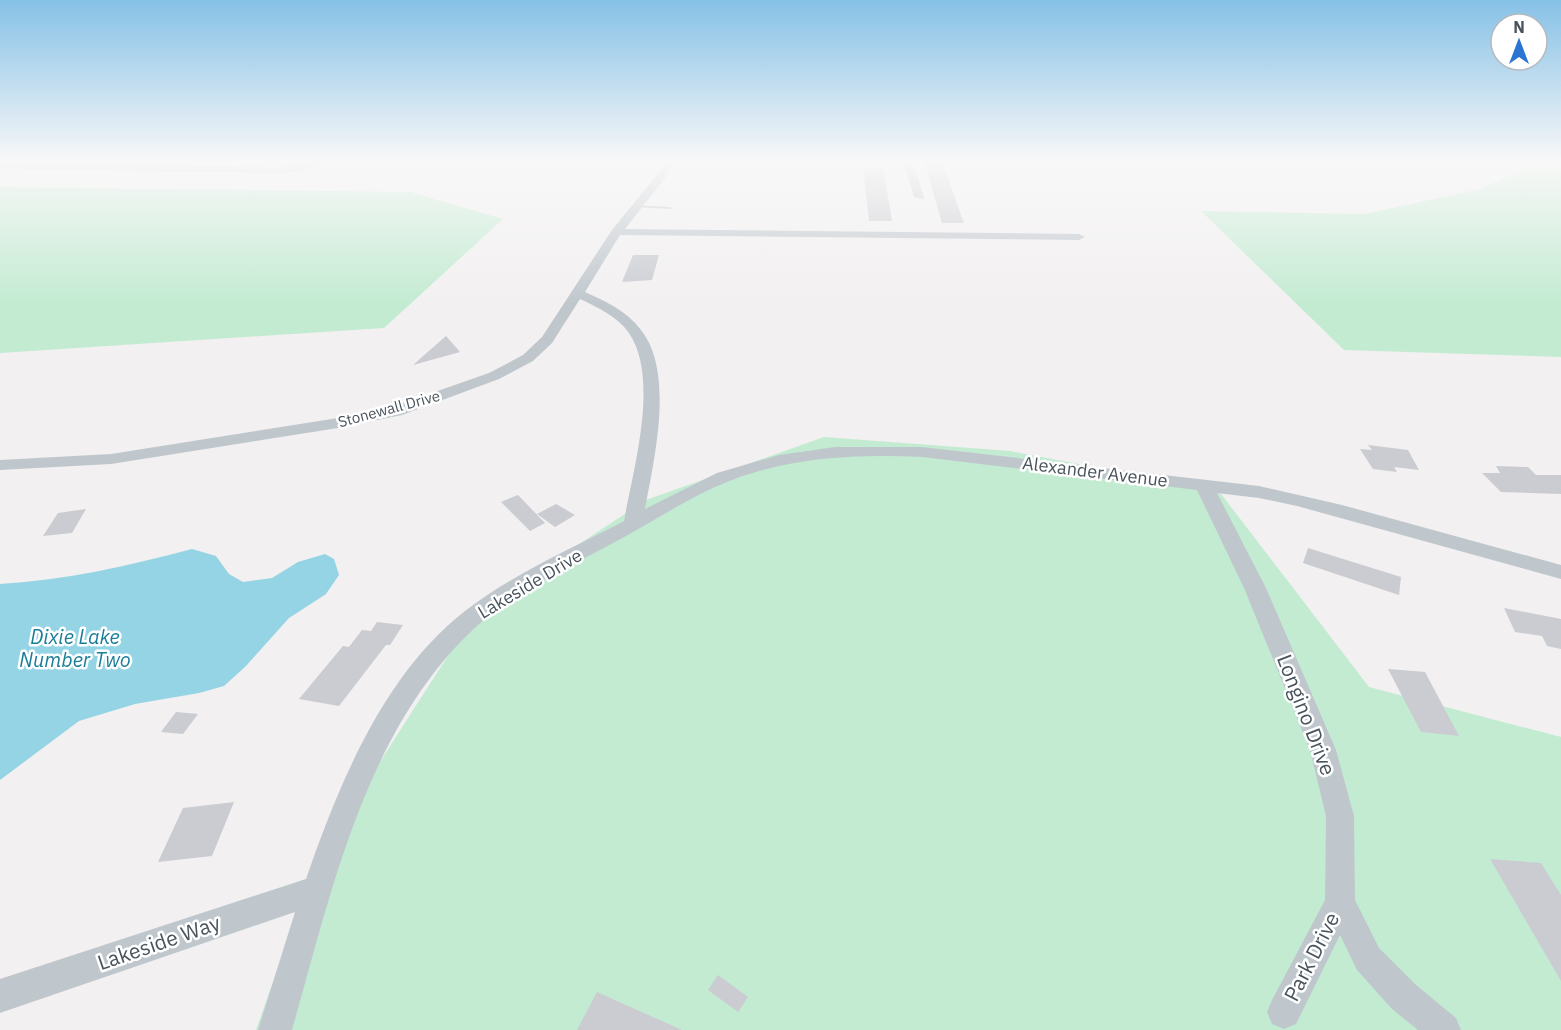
<svg xmlns="http://www.w3.org/2000/svg" width="1561" height="1030" viewBox="0 0 1561 1030" font-family="'IBM Plex Sans',sans-serif">
	<style>
		.green { fill: #c3ebd2 }
		.water { fill: #94d4e4 }
		.building { fill: #caccd2 }
		.lines { fill: none; stroke-linecap: round; stroke-linejoin: round }
		.service { fill: #bfc7cd; fill-rule: evenodd }
		.minor { fill: #bfc7cd; fill-rule: evenodd }
		.labels { text-anchor: middle; stroke-width: 5; stroke-linejoin: round; paint-order: stroke }
		.far-street-label { font-size: 15px; fill: #49535c; stroke: #fff }
		.street-label { font-size: 18px; fill: #49535c; stroke: #fff }
		.water-label { font-size: 20px; font-style: italic; fill: #197d98; stroke: #fff }
		.near-street-label { font-size: 21px; fill: #49535c; stroke: #fff }
	</style>
	<rect width="100%" height="100%" fill="#f2f0f0"/>
	<!-- green -->
	<g class="green">
		<path d="M1561,163V357L1344,350L1201,211L1365,214L1480,189L1531,165Z"/>
		<path d="M0,187L410,192L503,219L384,328L0,353Z"/>
		<path d="M824,437L1010,451L1218,490L1369,687L1561,737V1030H256L315,863L476,612L646,500Z"/>
	</g>
	<!-- water -->
	<path class="water" d="M192,549L216,556L229,574L243,582L272,578L298,562L325,554L334,559L339,575L326,594L289,618L246,666L224,686L199,693L135,704L79,721L0,780V584C66,580 128,566 192,549Z"/>
	<!-- building -->
	<g class="building">
		<path d="M924,160H941L964,223H942Z"/>
		<path d="M863,167H883L892,221H869Z"/>
		<path d="M633,255H659L652,280L622,282Z"/>
		<path d="M446,336L460,352L413,365Z"/>
		<path d="M1368,445L1408,450L1419,470L1394,467L1397,472L1373,469L1360,449L1372,450Z"/>
		<path d="M1496,466L1528,467L1536,475H1561V494L1501,492L1482,473H1500Z"/>
		<path d="M518,495L545,523L530,531L501,502Z"/>
		<path d="M556,504L575,515L555,527L537,514Z"/>
		<path d="M86,509L72,533L43,536L58,513Z"/>
		<path d="M1308,548L1401,577L1399,595L1303,563Z"/>
		<path d="M1504,608L1561,619V649L1547,646L1542,636L1515,632Z"/>
		<path d="M377,622L403,625L390,645H386L339,706L299,699L343,646L349,647L362,630L371,631Z"/>
		<path d="M1388,669L1425,672L1459,736L1421,732Z"/>
		<path d="M176,712L198,714L183,734L161,732Z"/>
		<path d="M234,802L212,856L158,862L183,808Z"/>
		<path d="M1490,859L1541,863L1561,895V981Z"/>
		<path d="M718,975L748,997L738,1012L708,990Z"/>
		<path d="M597,992L682,1030H577Z"/>
	</g>
	<g class="lines">
		<!-- service -->
		<path class="service" d="M633,205L670,207L672,208L670,209L635,207L633,206Z"/>
		<!-- minor -->
		<g class="minor">
			<path d="M321,160H336L301,171L281,173L0,169V163L281,167Z"/>
			<path d="M664,160H673L668,174L625,229L1079,234L1085,237L1079,240L620,235L585,292C605,301 627,311 641,330C675,373 654,459 645,509L717,473L779,455L835,447H922L1259,486L1342,505L1561,565V579L1297,506L1259,498L1217,493L1266,588L1336,750L1354,816L1355,900L1379,948L1416,985L1456,1018L1461,1030H1418L1392,1009L1357,970L1340,935L1296,1024L1284,1029L1272,1024L1267,1012L1272,1000L1325,900L1326,816L1310,750L1244,588L1197,490L922,457C857,454 793,457 732,480C695,494 662,516 628,535C578,563 521,587 478,625C366,727 332,890 292,1030H258L295,912L0,1013V979L306,879C339,784 383,675 465,611C513,574 571,549 624,521C633,470 660,379 629,333C618,317 597,307 580,299L552,343L533,361L499,379L402,415L338,428L111,464L0,470V460L111,454L338,418L392,407L489,373L523,355L542,337L612,230L660,171Z"/>
			<path d="M903,160H912L924,197L923,199L914,197Z"/>
		</g>
	</g>
	<!-- sky -->
	<linearGradient id="sky" x2="0" y2="1"><stop stop-color="#86c1e6"/><stop offset="0.53" stop-color="#f9f8f8"/><stop offset="1" stop-color="#f9f8f8" stop-opacity="0"/></linearGradient>
	<rect width="1561" height="304" fill="url(#sky)"/>
	<g class="labels">
		<!-- far-street labels -->
		<g class="far-street-label">
			<text transform="translate(389 409) rotate(-15)" y="5">Stonewall Drive</text>
		</g>
		<!-- street labels -->
		<g class="street-label">
			<text transform="translate(1095 472) rotate(7)" y="6">Alexander Avenue</text>
			<text transform="translate(530 584) rotate(-31)" y="6">Lakeside Drive</text>
		</g>
		<!-- water labels -->
		<g class="water-label">
			<text x="75" y="644">Dixie Lake<tspan x="75" dy="23">Number Two</tspan></text>
		</g>
		<!-- near-street labels -->
		<g class="near-street-label">
			<text transform="translate(1306 715) rotate(69)" y="7">Longino Drive</text>
			<text transform="translate(159 943) rotate(-19)" y="7">Lakeside Way</text>
			<text transform="translate(1312 957) rotate(-63)" y="7">Park Drive</text>
		</g>
	</g>
	<!-- north arrow -->
	<g transform="translate(1519 42)"><circle r="28" fill="#ffffff" stroke="#b6babe" stroke-width="1.5"/>
	<path d="M0-4.5L10 22L0 15L-10 22Z" fill="#2a74d2"/>
	<text y="-9" font-size="16" font-weight="bold" text-anchor="middle" fill="#49535c">N</text>
	</g>
</svg>
